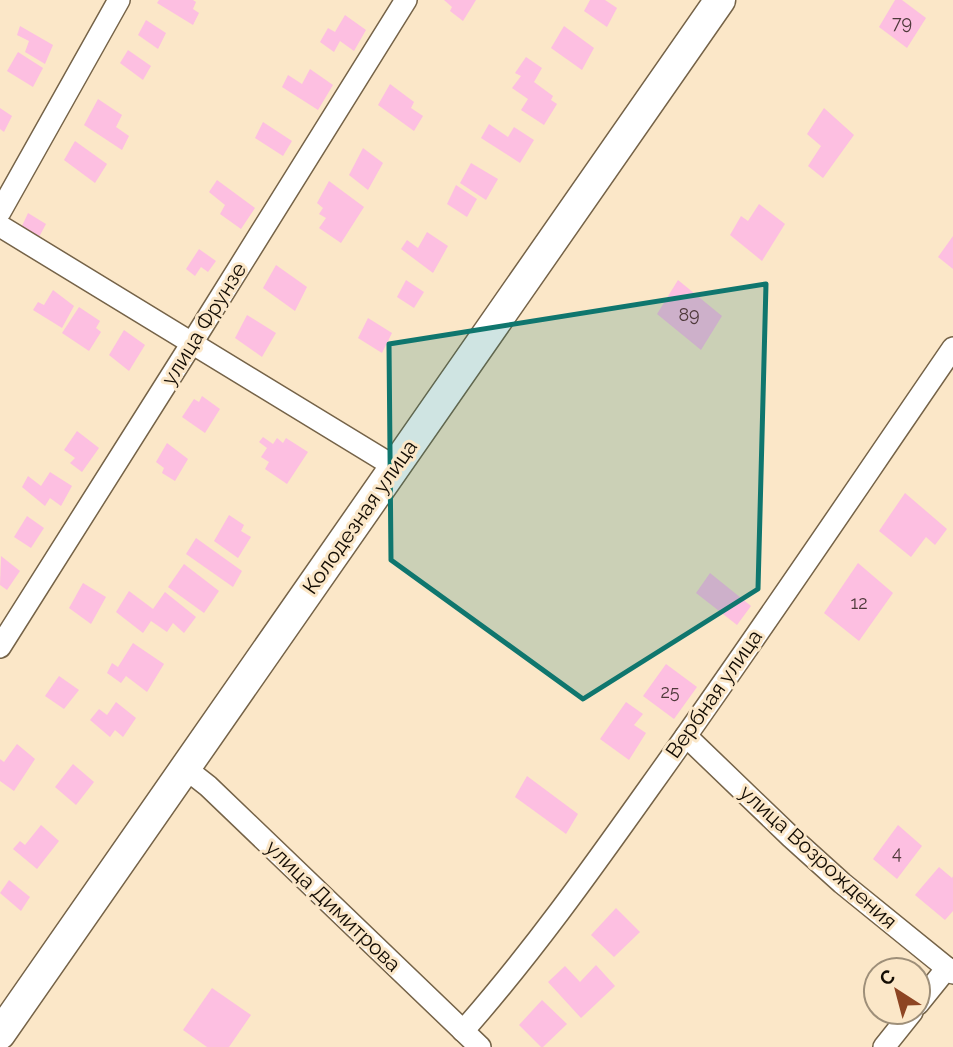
<svg xmlns="http://www.w3.org/2000/svg" width="953" height="1047" viewBox="0 0 953 1047" font-family="Raleway,sans-serif">
	<style>
		.building { fill: #fdbfe1 }
		.lines { fill: none; stroke-linecap: round; stroke-linejoin: round }
		.minor-casing { stroke: #756348; stroke-width: 24 }
		.secondary-casing { stroke: #756348; stroke-width: 33 }
		.minor { stroke: #fff; stroke-width: 21 }
		.secondary { stroke: #fff; stroke-width: 30 }
		.marked { fill: #0f766e; fill-opacity: 0.2; stroke: #0f766e; stroke-width: 5; stroke-linejoin: round }
		.labels { text-anchor: middle; stroke-width: 6; stroke-linejoin: round; paint-order: stroke }
		.number-label { font-size: 18px; fill: #4e393a }
		.street-label { font-size: 21px; fill: #130c03; stroke: #fbe7c8 }
	</style>
	<rect width="100%" height="100%" fill="#fbe7c8"/>
	<!-- building -->
	<g class="building">
		<path d="M159,0H193L196,2L193,9L199,13L193,25L157,3Z"/>
		<path d="M444,0H476L463,21L450,11L452,7Z"/>
		<path d="M590,0H605L617,8L607,27L584,11Z"/>
		<path d="M895,0H902L926,18L907,48L879,27Z"/>
		<path d="M345,15L366,30L354,51L340,41L334,52L320,42L328,28L335,32Z"/>
		<path d="M146,20L166,33L158,49L138,35Z"/>
		<path d="M20,26L53,45L45,64L25,52L29,41L17,35Z"/>
		<path d="M564,26L594,48L582,70L551,48Z"/>
		<path d="M128,50L151,66L143,80L120,63Z"/>
		<path d="M18,52L43,68L33,87L7,71Z"/>
		<path d="M526,57L542,68L534,82L553,96L551,100L557,104L544,125L521,110L528,99L512,88L521,76L515,73Z"/>
		<path d="M310,69L333,85L318,110L282,87L288,75L302,84Z"/>
		<path d="M390,84L414,102L411,108L423,116L414,131L378,105Z"/>
		<path d="M98,99L122,115L116,127L129,136L122,150L84,125Z"/>
		<path d="M0,108L12,116L4,132L0,129Z"/>
		<path d="M824,108L854,135L823,178L808,166L821,146L807,134Z"/>
		<path d="M263,122L292,141L283,156L255,138Z"/>
		<path d="M489,124L508,137L514,127L534,140L520,163L481,138Z"/>
		<path d="M75,141L107,164L95,183L64,160Z"/>
		<path d="M363,148L383,163L368,190L349,175Z"/>
		<path d="M471,163L498,179L486,200L460,183Z"/>
		<path d="M217,180L255,208L241,229L220,214L225,205L209,192Z"/>
		<path d="M329,181L364,207L341,243L319,228L326,218L319,214L323,208L317,203Z"/>
		<path d="M456,185L477,199L467,217L447,204Z"/>
		<path d="M759,204L785,224L762,261L730,235L741,216L748,221Z"/>
		<path d="M28,213L46,224L38,239L21,228Z"/>
		<path d="M427,232L448,246L433,273L401,249L407,240L418,248Z"/>
		<path d="M953,236V269L938,257Z"/>
		<path d="M199,249L216,261L208,272L201,267L195,276L186,269Z"/>
		<path d="M276,265L307,287L295,311L263,288Z"/>
		<path d="M406,280L424,292L414,308L397,297Z"/>
		<path d="M678,280L722,316L701,350L657,314Z"/>
		<path d="M53,290L74,306L62,328L33,310L38,302L44,305Z"/>
		<path d="M79,307L100,321L96,328L101,332L89,351L62,333Z"/>
		<path d="M247,315L276,333L262,357L235,338Z"/>
		<path d="M368,318L392,333L382,353L358,338Z"/>
		<path d="M124,330L145,345L129,371L109,355Z"/>
		<path d="M202,396L220,409L205,433L182,417L194,399L199,402Z"/>
		<path d="M77,431L99,448L82,472L70,463L75,458L64,450Z"/>
		<path d="M263,437L273,444L277,438L283,443L286,438L308,452L287,484L265,469L269,462L261,457L267,448L259,442Z"/>
		<path d="M167,443L188,459L175,481L162,473L164,468L156,462Z"/>
		<path d="M50,472L72,486L61,506L50,498L45,506L22,487L28,476L41,486Z"/>
		<path d="M905,493L947,529L935,545L926,537L911,557L879,531Z"/>
		<path d="M229,515L244,525L241,531L251,537L238,558L214,541Z"/>
		<path d="M27,516L44,528L31,548L14,537Z"/>
		<path d="M196,538L242,571L233,587L186,554Z"/>
		<path d="M1,556L20,571L7,590L0,585Z"/>
		<path d="M858,563L893,593L859,641L824,613Z"/>
		<path d="M184,564L219,591L204,613L168,587Z"/>
		<path d="M710,573L751,606L737,625L696,593Z"/>
		<path d="M83,583L106,597L91,624L69,608Z"/>
		<path d="M129,591L153,609L165,592L196,617L184,633L173,623L167,632L151,621L143,633L116,612Z"/>
		<path d="M133,643L164,664L147,692L126,676L121,683L107,673L112,663L118,667Z"/>
		<path d="M666,664L697,687L674,719L643,696Z"/>
		<path d="M59,676L79,690L64,709L45,696Z"/>
		<path d="M116,702L136,718L123,737L115,730L110,737L90,720L99,709L107,715Z"/>
		<path d="M626,702L643,714L634,725L646,733L629,760L600,739Z"/>
		<path d="M17,744L35,759L14,791L0,781V759L4,762Z"/>
		<path d="M73,764L94,782L76,805L55,787Z"/>
		<path d="M527,776L578,814L566,834L515,797Z"/>
		<path d="M41,825L59,841L37,869L13,849L20,841L25,845Z"/>
		<path d="M898,825L922,846L897,879L873,859Z"/>
		<path d="M939,867L952,878L953,876V911L945,920L915,895Z"/>
		<path d="M9,880L30,897L21,911L0,893Z"/>
		<path d="M616,908L640,932L614,957L591,935Z"/>
		<path d="M596,965L615,986L581,1018L548,982L565,966L580,982Z"/>
		<path d="M212,988L251,1015L229,1047H207L183,1030Z"/>
		<path d="M542,1000L567,1024L543,1047H541L519,1025Z"/>
	</g>
	<g class="lines">
		<defs>
			<g id="minor">
				<path d="M0,212L119,0"/>
				<path d="M0,226L395,467"/>
				<path d="M0,647L192,343L406,0"/>
				<path d="M686,736L791,837L842,883L953,973"/>
				<path d="M185,768L208,786L480,1047"/>
				<path d="M918,1004L947,968"/>
				<path d="M463,1031C531,954 590,871 649,788C753,643 852,495 953,348"/>
				<path d="M884,1047L912,1012"/>
			</g>
			<path id="secondary" d="M0,1034L720,0"/>
		</defs>
		<!-- minor casing -->
		<use href="#minor" class="minor-casing"/>
		<!-- secondary casing -->
		<use href="#secondary" class="secondary-casing"/>
		<!-- minor -->
		<use href="#minor" class="minor"/>
		<!-- secondary -->
		<use href="#secondary" class="secondary"/>
	</g>
	<!-- marked area -->
	<path class="marked" d="M766,284L758,589L583,699L391,560L389,344Z"/>
	<g class="labels">
		<!-- number labels -->
		<g class="number-label">
			<text x="902" y="29">79</text>
			<text x="689" y="321">89</text>
			<text x="859" y="609">12</text>
			<text x="670" y="698">25</text>
			<text x="897" y="859">4</text>
		</g>
		<!-- street labels -->
		<g class="street-label">
			<text transform="translate(204 324) rotate(-58)" y="7">улица Фрунзе</text>
			<text transform="translate(360 517) rotate(-55)" y="7">Колодезная улица</text>
			<text transform="translate(714 694) rotate(-55)" y="7">Вербная улица</text>
			<text transform="translate(818 857) rotate(42)" y="7">улица Возрождения</text>
			<text transform="translate(333 906) rotate(44)" y="7">улица Димитрова</text>
		</g>
	</g>
	<!-- north arrow -->
	<g transform="translate(897 991) rotate(324)"><circle r="33" fill="#fbe7c8" stroke="#9e8f79" stroke-width="2"/>
	<path d="M0-5L12 26L0 18L-12 26Z" fill="#8d4523"/>
	<text y="-10" font-size="19" font-weight="bold" text-anchor="middle" fill="#130c03">С</text>
	</g>
</svg>
